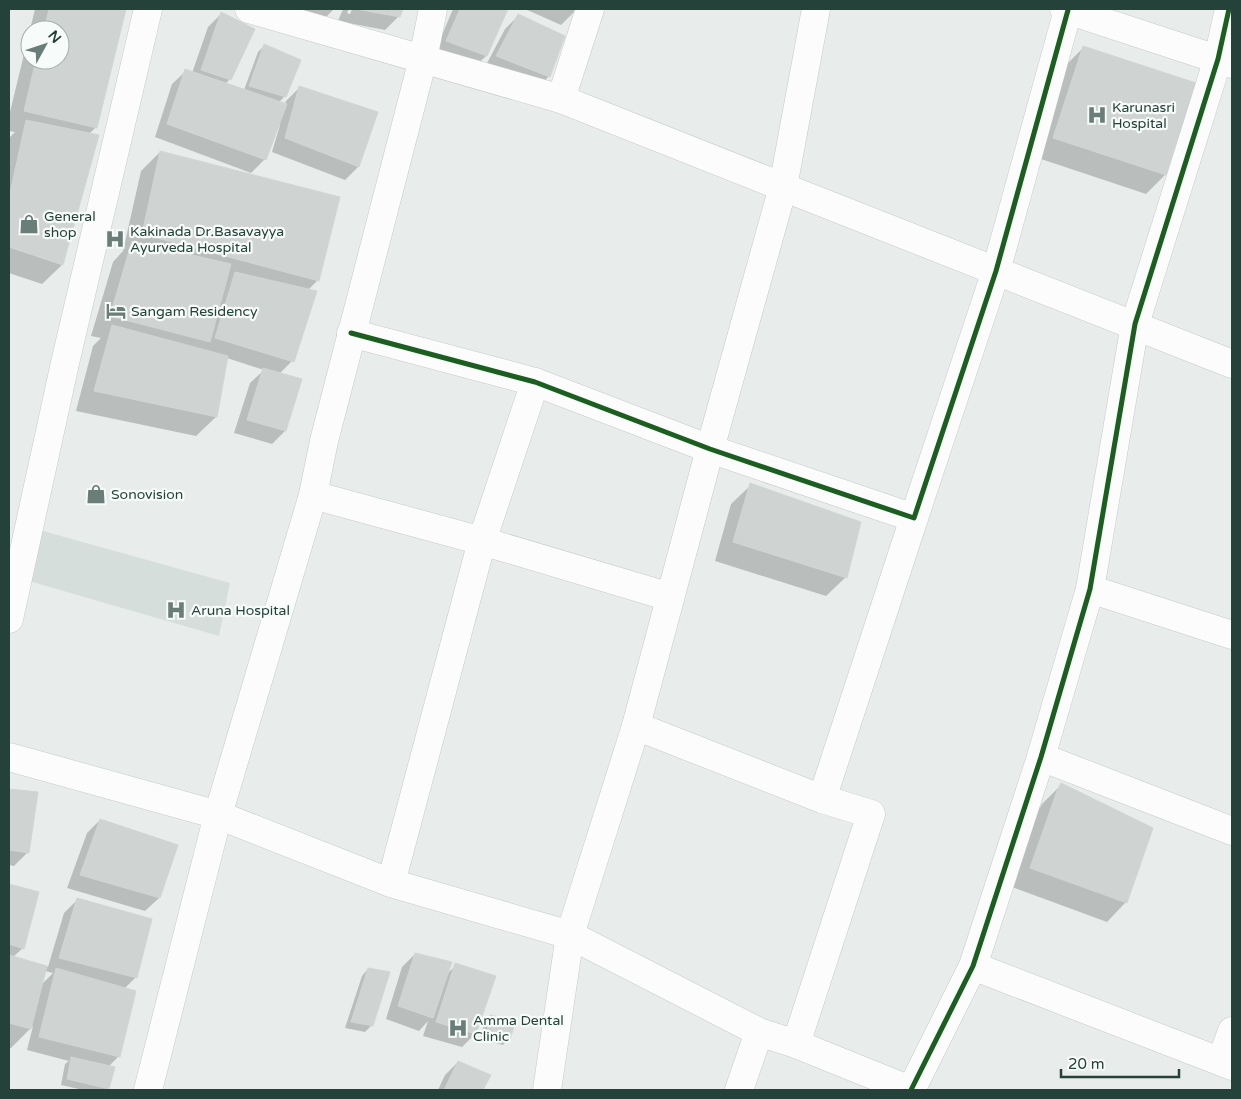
<svg xmlns="http://www.w3.org/2000/svg" width="1241" height="1099" viewBox="0 0 1241 1099" font-family="'Varela Round',sans-serif">
	<style>
		.built { fill: #d6dedb }
		.shadow { fill: #0003; fill-rule: evenodd }
		.building { fill: #cfd4d2; stroke: #d1d6d4 }
		.lines { fill: none; stroke-linecap: round; stroke-linejoin: round }
		.street-casing { stroke: #c5cac8; stroke-width: 29 }
		.secondary-casing { stroke: #c3cbc8; stroke-width: 29 }
		.street { stroke: #fcfcfc; stroke-width: 28 }
		.secondary { stroke: #fcfcfc; stroke-width: 28 }
		.cycleway-casing { stroke: #f7fbf9; stroke-width: 8 }
		.cycleway { stroke: #1b5e20; stroke-width: 5 }
		.labels { text-anchor: middle; stroke-width: 4.5; stroke-linejoin: round; paint-order: stroke }
		.poi-label { font-size: 14px; fill: #24423a; stroke: #f7fbf9; text-anchor: start }
	</style>
	<rect width="100%" height="100%" fill="#e8edeb"/>
	<!-- built -->
	<path class="built" d="M36,529L230,583L219,636L22,579Z"/>
	<!-- shadow -->
	<g class="shadow">
		<path d="M35,9H124L96,127L89,134L98,136L62,265L42,284L9,273V138L15,132L9,131V116ZM30,30H60V60H30Z"/>
		<path d="M289,9H334L323,20Z"/>
		<path d="M343,9H349L347,13L350,14L352,9H402L398,17L385,30L338,21Z"/>
		<path d="M453,9H507L486,56L472,69L434,54Z"/>
		<path d="M525,9H575L574,12L561,25Z"/>
		<path d="M221,14L230,79L225,84L244,90L258,52L264,46L285,96L279,102L285,104L286,101L300,87L376,113L358,167L345,180L272,152L280,125H278L265,159L251,173L155,137L172,84L186,71L192,73L208,27Z"/>
		<path d="M518,16L549,76L536,90L484,69L505,29Z"/>
		<path d="M1084,47L1165,175L1146,194L1035,157L1064,67Z"/>
		<path d="M160,152L318,280L308,290L292,361L279,374L285,431L272,444L234,433L250,383L264,370L227,358L216,417L196,436L76,411L93,346L101,338L91,336L113,262L123,251L141,171Z"/>
		<path d="M751,485L846,577L826,596L715,561L731,504Z"/>
		<path d="M1061,785L1126,902L1107,922L1012,887L1038,811L1042,804Z"/>
		<path d="M9,790L37,793L28,852L14,866L9,865Z"/>
		<path d="M100,820L176,846L159,898L145,911L67,888L87,833Z"/>
		<path d="M9,885L37,893L23,948L13,957L48,967L64,913L77,900L136,977L124,989L119,1056L108,1067V1088L106,1090H83L61,1085L65,1064L69,1061L27,1050L33,1026L11,1048H9ZM45,971L53,973L41,985Z"/>
		<path d="M415,954L447,974L456,965L475,1034L462,1047L423,1036L428,1021L419,1031L386,1019L402,967Z"/>
		<path d="M368,969L372,1025L365,1032L345,1028L362,976Z"/>
		<path d="M491,1017L509,1039L503,1045L481,1039L484,1023Z"/>
		<path d="M458,1062L489,1075L481,1090H438L445,1075Z"/>
	</g>
	<!-- building -->
	<g class="building">
		<path d="M49,9H126L97,128L24,111L36,60H60V30H44Z"/>
		<path d="M356,9H403L400,17Z"/>
		<path d="M460,9H508L487,56L446,41Z"/>
		<path d="M221,12L255,29L231,80L201,70Z"/>
		<path d="M518,14L565,36L550,77L496,56Z"/>
		<path d="M264,44L301,60L286,97L249,86Z"/>
		<path d="M1083,46L1196,83L1166,175L1053,138Z"/>
		<path d="M185,69L287,104L266,160L167,124Z"/>
		<path d="M299,86L378,112L359,167L285,138Z"/>
		<path d="M26,120L99,135L63,265L9,247V198Z"/>
		<path d="M160,151L340,197L319,281L142,234Z"/>
		<path d="M132,241L231,264L210,342L110,316Z"/>
		<path d="M235,272L317,291L294,362L215,338Z"/>
		<path d="M112,325L228,356L217,417L94,391Z"/>
		<path d="M263,368L302,379L286,431L247,420Z"/>
		<path d="M750,483L861,522L847,578L733,542Z"/>
		<path d="M1061,783L1153,828L1127,903L1030,868L1057,791Z"/>
		<path d="M9,789L38,792L29,853L9,850Z"/>
		<path d="M100,819L178,845L160,898L80,875Z"/>
		<path d="M9,884L39,892L24,949L9,944Z"/>
		<path d="M77,898L152,919L137,978L59,958Z"/>
		<path d="M415,953L452,962L433,1018L398,1006Z"/>
		<path d="M9,955L47,966L31,1029L9,1023Z"/>
		<path d="M455,963L496,976L476,1034L436,1022Z"/>
		<path d="M56,968L136,991L120,1057L39,1037Z"/>
		<path d="M368,968L390,972L373,1026L351,1022Z"/>
		<path d="M490,1015L516,1021L510,1039L487,1032Z"/>
		<path d="M71,1057L115,1067L109,1089L67,1079Z"/>
		<path d="M458,1061L491,1075L483,1090H444Z"/>
	</g>
	<g class="lines">
		<defs>
			<g id="street">
				<path d="M249,9L561,99L783,187L1232,364"/>
				<path d="M1064,9L1232,64"/>
				<path d="M561,99L590,9"/>
				<path d="M351,333L535,382L710,449L914,518L996,271L1068,10"/>
				<path d="M313,495L482,541L670,597"/>
				<path d="M1090,589L1232,635"/>
				<path d="M9,619L65,363L148,9"/>
				<path d="M636,726L822,799L871,814L796,1044"/>
				<path d="M1041,757L1232,831"/>
				<path d="M822,799L914,518"/>
				<path d="M391,883L482,541L535,382"/>
				<path d="M973,966L1232,1066"/>
				<path d="M1221,1061L1232,1031"/>
				<path d="M148,1090L218,815L313,495L324,441L423,59L433,9"/>
				<path d="M547,1090L570,935L636,726L710,449L783,187L816,9"/>
				<path d="M739,1090L759,1032"/>
				<path d="M911,1090L973,966L1041,757L1090,589L1135,324L1218,59L1229,9"/>
			</g>
			<path id="secondary" d="M9,757L218,815L391,883L570,935L759,1032L796,1044L910,1090"/>
		</defs>
		<!-- street casing -->
		<use href="#street" class="street-casing"/>
		<!-- secondary casing -->
		<use href="#secondary" class="secondary-casing"/>
		<!-- street -->
		<use href="#street" class="street"/>
		<!-- secondary -->
		<use href="#secondary" class="secondary"/>
		<defs>
			<g id="cycleway">
				<path d="M351,333L535,382L710,449L914,518L996,271L1068,10"/>
				<path d="M911,1090L973,966L1041,757L1090,589L1135,324L1218,59L1229,9"/>
			</g>
		</defs>
		<!-- cycleway casing -->
		<use href="#cycleway" class="cycleway-casing"/>
		<!-- cycleway -->
		<use href="#cycleway" class="cycleway"/>
	</g>
	<!-- icons -->
	<defs>
		<symbol id="hospital-bare" viewBox="-9 -9 18 18"><path d="M-5-5h3v3.5h4V-5h3V5h-3V1.5h-4V5h-3Z" fill="#697e78" stroke="#f7fbf9" stroke-width="2.5" paint-order="stroke"/></symbol>
		<symbol id="shop-bare" viewBox="-9 -9 18 18"><path d="M-5-2.5h2.3a2.7 3.5 0 0 1 5.4 0H5L5.5 6h-11ZM-1.5-2.5h3a1.5 2.3 0 0 0-3 0Z" fill="#697e78" stroke="#f7fbf9" stroke-width="2.5" paint-order="stroke"/></symbol>
		<symbol id="hotel-bare" viewBox="-9 -9 18 18"><path d="M-6-4.5h1.5V1H6V5H4.5V3h-9V5H-6ZM-4 0a1.8 1.8 0 1 1 3.6 0ZM.5 0V-2.5h3Q6-2.5 6 0Z" fill="#697e78" stroke="#f7fbf9" stroke-width="2.5" paint-order="stroke"/></symbol>
	</defs>
	<g fill-rule="evenodd">
		<use href="#hospital-bare" x="1083" y="101" width="28" height="28"/>
		<use href="#shop-bare" x="15" y="210" width="28" height="28"/>
		<use href="#hospital-bare" x="101" y="225" width="28" height="28"/>
		<use href="#hotel-bare" x="102" y="297" width="28" height="28"/>
		<use href="#shop-bare" x="82" y="480" width="28" height="28"/>
		<use href="#hospital-bare" x="162" y="596" width="28" height="28"/>
		<use href="#hospital-bare" x="444" y="1014" width="28" height="28"/>
	</g>
	<g class="labels">
		<!-- poi labels -->
		<g class="poi-label">
			<text x="1112" y="112">Karunasri<tspan x="1112" dy="16">Hospital</tspan></text>
			<text x="44" y="221">General<tspan x="44" dy="16">shop</tspan></text>
			<text x="130" y="236">Kakinada Dr.Basavayya<tspan x="130" dy="16">Ayurveda Hospital</tspan></text>
			<text x="131" y="316">Sangam Residency</text>
			<text x="111" y="499">Sonovision</text>
			<text x="191" y="615">Aruna Hospital</text>
			<text x="473" y="1025">Amma Dental<tspan x="473" dy="16">Clinic</tspan></text>
		</g>
	</g>
	<!-- border -->
	<rect width="1241" height="1099" fill="none" stroke="#24423a" stroke-width="20"/>
	<!-- north arrow -->
	<g transform="translate(45 45) rotate(50)"><circle r="24" fill="#f7fbf9" stroke="#a3b1ad"/>
	<path d="M0-4L9 19L0 12L-9 19Z" fill="#697e78"/>
	<text y="-8" font-size="14" font-weight="bold" text-anchor="middle" fill="#24423a">N</text>
	</g>
	<!-- scale -->
	<path d="M1061 1069v8h118v-8" fill="none" stroke="#24423a" stroke-width="2.5"/>
	<text x="1068" y="1069" font-size="15" fill="#24423a" stroke="#f7fbf9" stroke-width="4" paint-order="stroke">20 m</text>
</svg>
